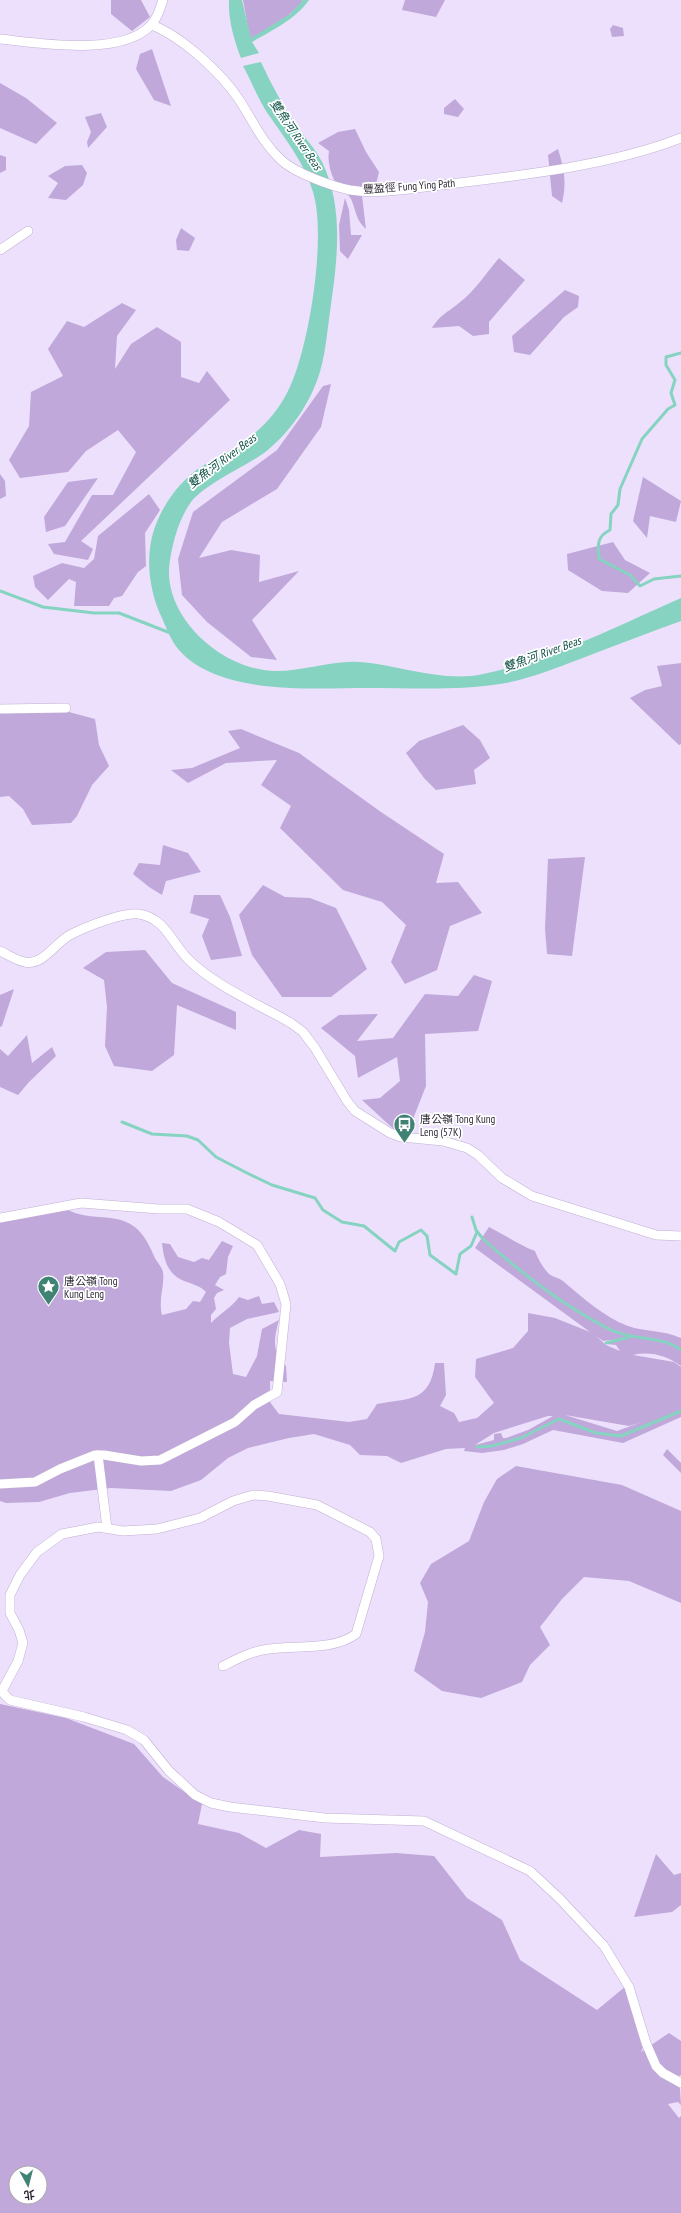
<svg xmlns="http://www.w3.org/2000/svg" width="681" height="2213" viewBox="0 0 681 2213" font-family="'PT Sans Narrow','Noto Sans TC',sans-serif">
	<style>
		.green { fill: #c0a8db; fill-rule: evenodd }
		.water { fill: #85d3c0 }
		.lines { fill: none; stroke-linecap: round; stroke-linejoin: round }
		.stream { stroke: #85d3c0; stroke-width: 3 }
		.street-casing { stroke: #c0b0d2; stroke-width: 10 }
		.street { stroke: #fff; stroke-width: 9 }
		.labels { text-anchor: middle; stroke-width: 3.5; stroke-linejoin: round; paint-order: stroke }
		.street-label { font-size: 11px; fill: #2e2835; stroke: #fff }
		.poi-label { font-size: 11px; fill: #2e2835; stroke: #fff; text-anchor: start }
		.water-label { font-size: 12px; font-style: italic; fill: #125347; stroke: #fff }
	</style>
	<rect width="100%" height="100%" fill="#ede0fc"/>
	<!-- green -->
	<g class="green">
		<path d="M111,0H141L150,17L132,31L111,14Z"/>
		<path d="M243,0H303C294,13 265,35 250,38Z"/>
		<path d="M405,0H445L436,17L402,10Z"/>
		<path d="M613,25L623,28L624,36L612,37L610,29Z"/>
		<path d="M152,49L171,106L154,100L136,69L140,54Z"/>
		<path d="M0,83L26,98L57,123L36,144L0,128Z"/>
		<path d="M455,99L464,109L458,117L444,114V108Z"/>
		<path d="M101,113L107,127L88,148L87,142L91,132L85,117Z"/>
		<path d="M355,129L366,152L379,172L376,184L362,196L366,229C356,221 356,210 351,199C347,192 342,191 338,186C331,177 327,161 329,151L318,143L338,132Z"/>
		<path d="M558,149C564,168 567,183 562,203L552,196L548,155Z"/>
		<path d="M0,155L6,157V170L0,173Z"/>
		<path d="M82,165L87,173L83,185L66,200L48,198L58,183L48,176L65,166Z"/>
		<path d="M345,198L349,210L351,235H362L348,259L340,251L339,225Z"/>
		<path d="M181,228L195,238L189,251L177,250L176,240Z"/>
		<path d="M499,258L525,280L489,322V334L473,336L459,326L432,328C441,314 447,313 459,303C475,291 486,273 499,258Z"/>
		<path d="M565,290L579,296L578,307L564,317L530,355L514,352L512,336Z"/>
		<path d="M122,303L136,310L117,336L115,369L131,344L157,327L181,342V377L199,383L207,371L230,400L81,541L93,549L88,560L54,554L48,544L65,542L92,495H113L136,452L118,430L86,451L68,472L20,478L9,460L29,426L31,392L63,376L48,349L67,321L84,327Z"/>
		<path d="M331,384L321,427L277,489L222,522L199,558L231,550L260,555L259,582L299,571L252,620L277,660L251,657L207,622L182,595L178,559L193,512L277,450L323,386Z"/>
		<path d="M0,474L5,481L6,496L0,499Z"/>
		<path d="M643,477L681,501L676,522L650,516L647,538L633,521Z"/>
		<path d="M98,478L65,526L46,532L44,517L68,482Z"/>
		<path d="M149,494L160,510L145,533L146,566L138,572L122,596L114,598L109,606H74L76,582L69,579L48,600L35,587L33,576L62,563L84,568L94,559L98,536Z"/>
		<path d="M613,542L625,560L650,573L628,593L602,591L568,570L567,554Z"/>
		<path d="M681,663V744L679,745L630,698L645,690L662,686L657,666Z"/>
		<path d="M54,708L95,719L99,745L109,766L92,785L77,816L71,823L32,825L23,809L9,796L0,797V710Z"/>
		<path d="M463,725L480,740L490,758L474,770L476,784L436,790L424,778L406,753L419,741Z"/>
		<path d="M241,729L299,753L381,812L444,854L436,883L458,882L482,913L450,926L437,970L405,984L391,962L406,925L382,902L343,890L280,828L291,806L261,785L277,760L226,763L188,783L171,770L192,768L240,748L228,731Z"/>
		<path d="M163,845L188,853L201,872L166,881L162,895L149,887L133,874L139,863L160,865Z"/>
		<path d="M585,857L572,956L547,954L545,929L548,859Z"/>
		<path d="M263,885L285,897L310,898L336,908L367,969L331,997H282L252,955L239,915Z"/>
		<path d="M194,895H220L230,917L242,956L211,960L202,936L209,919L190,913Z"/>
		<path d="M145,950L172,983L236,1012V1030L177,1005L174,1055L152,1071L114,1066L105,1046L107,1007L104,980L83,968L106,952Z"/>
		<path d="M474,975L492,981L478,1031L425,1034L426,1086L411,1124L399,1134L362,1100L380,1098L400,1081L397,1057L358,1078L355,1056L321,1028L339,1015L378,1014L357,1041L393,1038L425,994L458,996Z"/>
		<path d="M14,989L2,1026L0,1027V995Z"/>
		<path d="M27,1035L32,1063L52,1047L56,1056L29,1082L18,1095L0,1087V1049L8,1056Z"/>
		<path d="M62,1206C95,1230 132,1198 154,1256C156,1261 162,1267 163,1272C165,1286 158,1298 162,1315L186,1309L193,1301L200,1302L206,1292C200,1286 195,1285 187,1282C168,1276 164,1261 162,1243L170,1244L178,1257L194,1262L202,1258L209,1260L222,1241L233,1246L228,1257L226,1274L220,1277L215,1285L224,1290L217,1293L214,1298L216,1309L211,1315V1323C219,1314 231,1308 239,1297L248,1300L259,1296L262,1304L274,1302L279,1312L247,1319L230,1328L229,1343L233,1374L246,1377L257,1356L262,1329L279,1320C274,1338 271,1351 286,1366L287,1382L270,1381V1402L279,1414L349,1422L367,1419L377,1404C410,1398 430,1402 435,1363H444L446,1395L440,1406L454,1413L459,1422L477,1418L494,1403L475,1377L476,1359L513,1348L528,1331V1313L555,1318L590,1332L475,1248L489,1227C505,1235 519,1245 535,1251C538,1259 543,1268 549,1274C553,1277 559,1278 563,1281C582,1297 604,1317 628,1326C645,1332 663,1330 681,1338V1366C667,1356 651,1351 633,1355L674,1362L681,1367V1417L623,1443L553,1430L523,1444L504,1450L482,1453L464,1451L465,1448L446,1449L401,1463L387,1456L360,1455L350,1445L314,1434L289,1438L248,1448L228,1458L201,1480L171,1491L111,1488L70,1493L39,1502L6,1503L0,1501V1223L14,1216ZM596,1336L603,1341L619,1339L620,1340L606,1344L616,1345L620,1351L606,1345ZM565,1415L629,1426L642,1422L617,1431ZM548,1416H553L528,1430L506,1438H503L501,1433L494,1434V1440L475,1445L494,1433Z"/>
		<path d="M667,1449L681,1463V1473L663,1455Z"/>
		<path d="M516,1466L622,1485L681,1511V1603L629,1581L584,1577L562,1599L540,1627L550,1645L530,1665L522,1682L481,1698L442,1691L414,1671L425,1632L428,1602L420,1583L431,1564L469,1541L484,1502L497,1479Z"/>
		<path d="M0,1704L66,1718L134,1744L163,1777L202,1804L198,1824L239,1833L266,1848L299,1830L321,1834L320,1857L396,1853L434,1856L467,1898L502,1920L520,1960L597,2010L626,1986L644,2045L641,2052L669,2033L681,2041V2075L679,2076L681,2105L678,2102L668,2104L679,2118L681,2116V2213H0ZM16,2173H40V2197H16Z"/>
		<path d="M656,1854L674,1875L681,1873V1905L672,1912L634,1917Z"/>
	</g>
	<!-- water -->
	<g class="water">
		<path d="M229,0H242L251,38L290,14L303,0H309C296,19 271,31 252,42L259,53L241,58C234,40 228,19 229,0Z"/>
		<path d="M261,62C271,84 282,104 295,124C304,137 315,148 322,162C346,211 336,268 329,319C326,342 324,366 314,388C304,412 285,437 264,453C244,467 205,484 191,502C178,520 171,547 169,569C167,621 224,669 273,671C302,672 331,660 360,662C400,665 443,683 483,674C552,660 617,626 681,598V621C647,633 614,646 580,659C556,668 531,678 506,683C461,691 413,688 368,688C312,688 220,696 179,650C171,641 167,629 162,618C152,598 147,571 150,548C154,516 176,482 204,465C220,455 236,449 250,437C266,425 279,409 288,391C309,350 327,236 313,192C304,162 286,140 268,114C258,99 252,82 243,66Z"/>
	</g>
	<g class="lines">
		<!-- stream -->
		<g class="stream">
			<path d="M681,353L666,357V365L675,380L671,393L675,405L668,409L642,439L620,489L618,505L611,514L610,530C596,537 598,545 599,559L630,575L640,586L654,579L681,576"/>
			<path d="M0,591L43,607L94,613H119L173,634"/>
			<path d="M122,1122L152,1134L187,1136L198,1140L216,1157L245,1172L272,1185L315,1198L323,1210L342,1222L364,1226L395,1251L399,1242L421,1230L427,1236L430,1255L456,1274L460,1254L471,1246L477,1232"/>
			<path d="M472,1217L476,1230L483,1239C520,1272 564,1306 609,1329C632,1341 662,1335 681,1350"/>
			<path d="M606,1343L630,1337"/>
			<path d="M477,1447L492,1446L521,1438L559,1419L596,1433L621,1436L681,1411"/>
		</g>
		<defs>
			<g id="street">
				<path d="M152,25C182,37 222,73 240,101C254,123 262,142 281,160C295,173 331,186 350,190C379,195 412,188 441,185C517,176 610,166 681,138"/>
				<path d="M0,39C39,43 122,57 151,25C158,18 160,8 163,0"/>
				<path d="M0,250L28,231"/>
				<path d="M0,709L66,708"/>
				<path d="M0,951C7,954 17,961 25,962C43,966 56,942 70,935C85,927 123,912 139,914C165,918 172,943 188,959C215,986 258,1004 291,1023L303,1032L315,1048L347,1101L355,1111L390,1133L401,1137L443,1141L467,1148L478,1155L502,1178L532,1196L656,1235L681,1236"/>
				<path d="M0,1218L81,1203L159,1209H187L219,1222L257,1245L280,1284L286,1304L277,1392L254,1405L235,1422L160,1460L141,1461L104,1455H95L60,1469L35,1482L0,1484"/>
				<path d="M98,1455L107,1528"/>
				<path d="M223,1666C239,1658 252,1651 269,1649C297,1645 333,1651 356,1634L379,1556L376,1539L370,1532L317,1505L268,1496L253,1495L233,1501L200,1518L157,1529L123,1531L98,1527L62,1534L37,1552L20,1575L10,1595V1613L19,1630L23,1643L18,1661L3,1689V1693L10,1700L84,1717L127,1730L144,1740L169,1771L195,1795L211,1803L230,1807L325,1818L424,1821L530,1871L560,1899L604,1946L629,1987L646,2043L656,2066L663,2073L681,2083"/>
			</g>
		</defs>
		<!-- street casing -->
		<use href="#street" class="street-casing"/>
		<!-- street -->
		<use href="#street" class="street"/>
	</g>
	<!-- icons -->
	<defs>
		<symbol id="bus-pin" viewBox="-11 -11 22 30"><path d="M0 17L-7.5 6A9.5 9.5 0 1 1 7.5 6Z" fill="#408273" stroke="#fff"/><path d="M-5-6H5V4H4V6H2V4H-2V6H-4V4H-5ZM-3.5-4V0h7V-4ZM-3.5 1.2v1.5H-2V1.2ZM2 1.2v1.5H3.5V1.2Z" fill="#fff"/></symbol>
		<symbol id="sight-pin" viewBox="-11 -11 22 30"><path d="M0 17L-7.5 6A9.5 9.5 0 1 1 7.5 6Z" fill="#408273" stroke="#fff"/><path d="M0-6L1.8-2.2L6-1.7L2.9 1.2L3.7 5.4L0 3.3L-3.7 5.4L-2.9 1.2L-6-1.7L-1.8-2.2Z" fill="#fff"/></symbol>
	</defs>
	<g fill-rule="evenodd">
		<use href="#bus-pin" x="392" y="1112" width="25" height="34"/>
		<use href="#sight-pin" x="36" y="1274" width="25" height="34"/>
	</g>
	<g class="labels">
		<!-- street labels -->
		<g class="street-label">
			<text transform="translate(409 186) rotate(-4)" y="4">豐盈徑 Fung Ying Path</text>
		</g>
		<!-- poi labels -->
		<g class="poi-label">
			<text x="420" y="1123">唐公嶺 Tong Kung<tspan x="420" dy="13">Leng (57K)</tspan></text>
			<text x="64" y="1285">唐公嶺 Tong<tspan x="64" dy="13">Kung Leng</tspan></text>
		</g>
		<!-- water labels -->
		<g class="water-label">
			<text transform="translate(296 135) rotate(56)" y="4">雙魚河 River Beas</text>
			<text transform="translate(222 461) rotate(-37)" y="4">雙魚河 River Beas</text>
			<text transform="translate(542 654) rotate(-20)" y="4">雙魚河 River Beas</text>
		</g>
	</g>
	<!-- north arrow -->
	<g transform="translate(28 2185) rotate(173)"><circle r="19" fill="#ffffff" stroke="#aba9ae"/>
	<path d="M0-3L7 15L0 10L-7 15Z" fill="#408273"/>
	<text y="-6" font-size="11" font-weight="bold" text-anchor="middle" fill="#2e2835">北</text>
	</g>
</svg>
